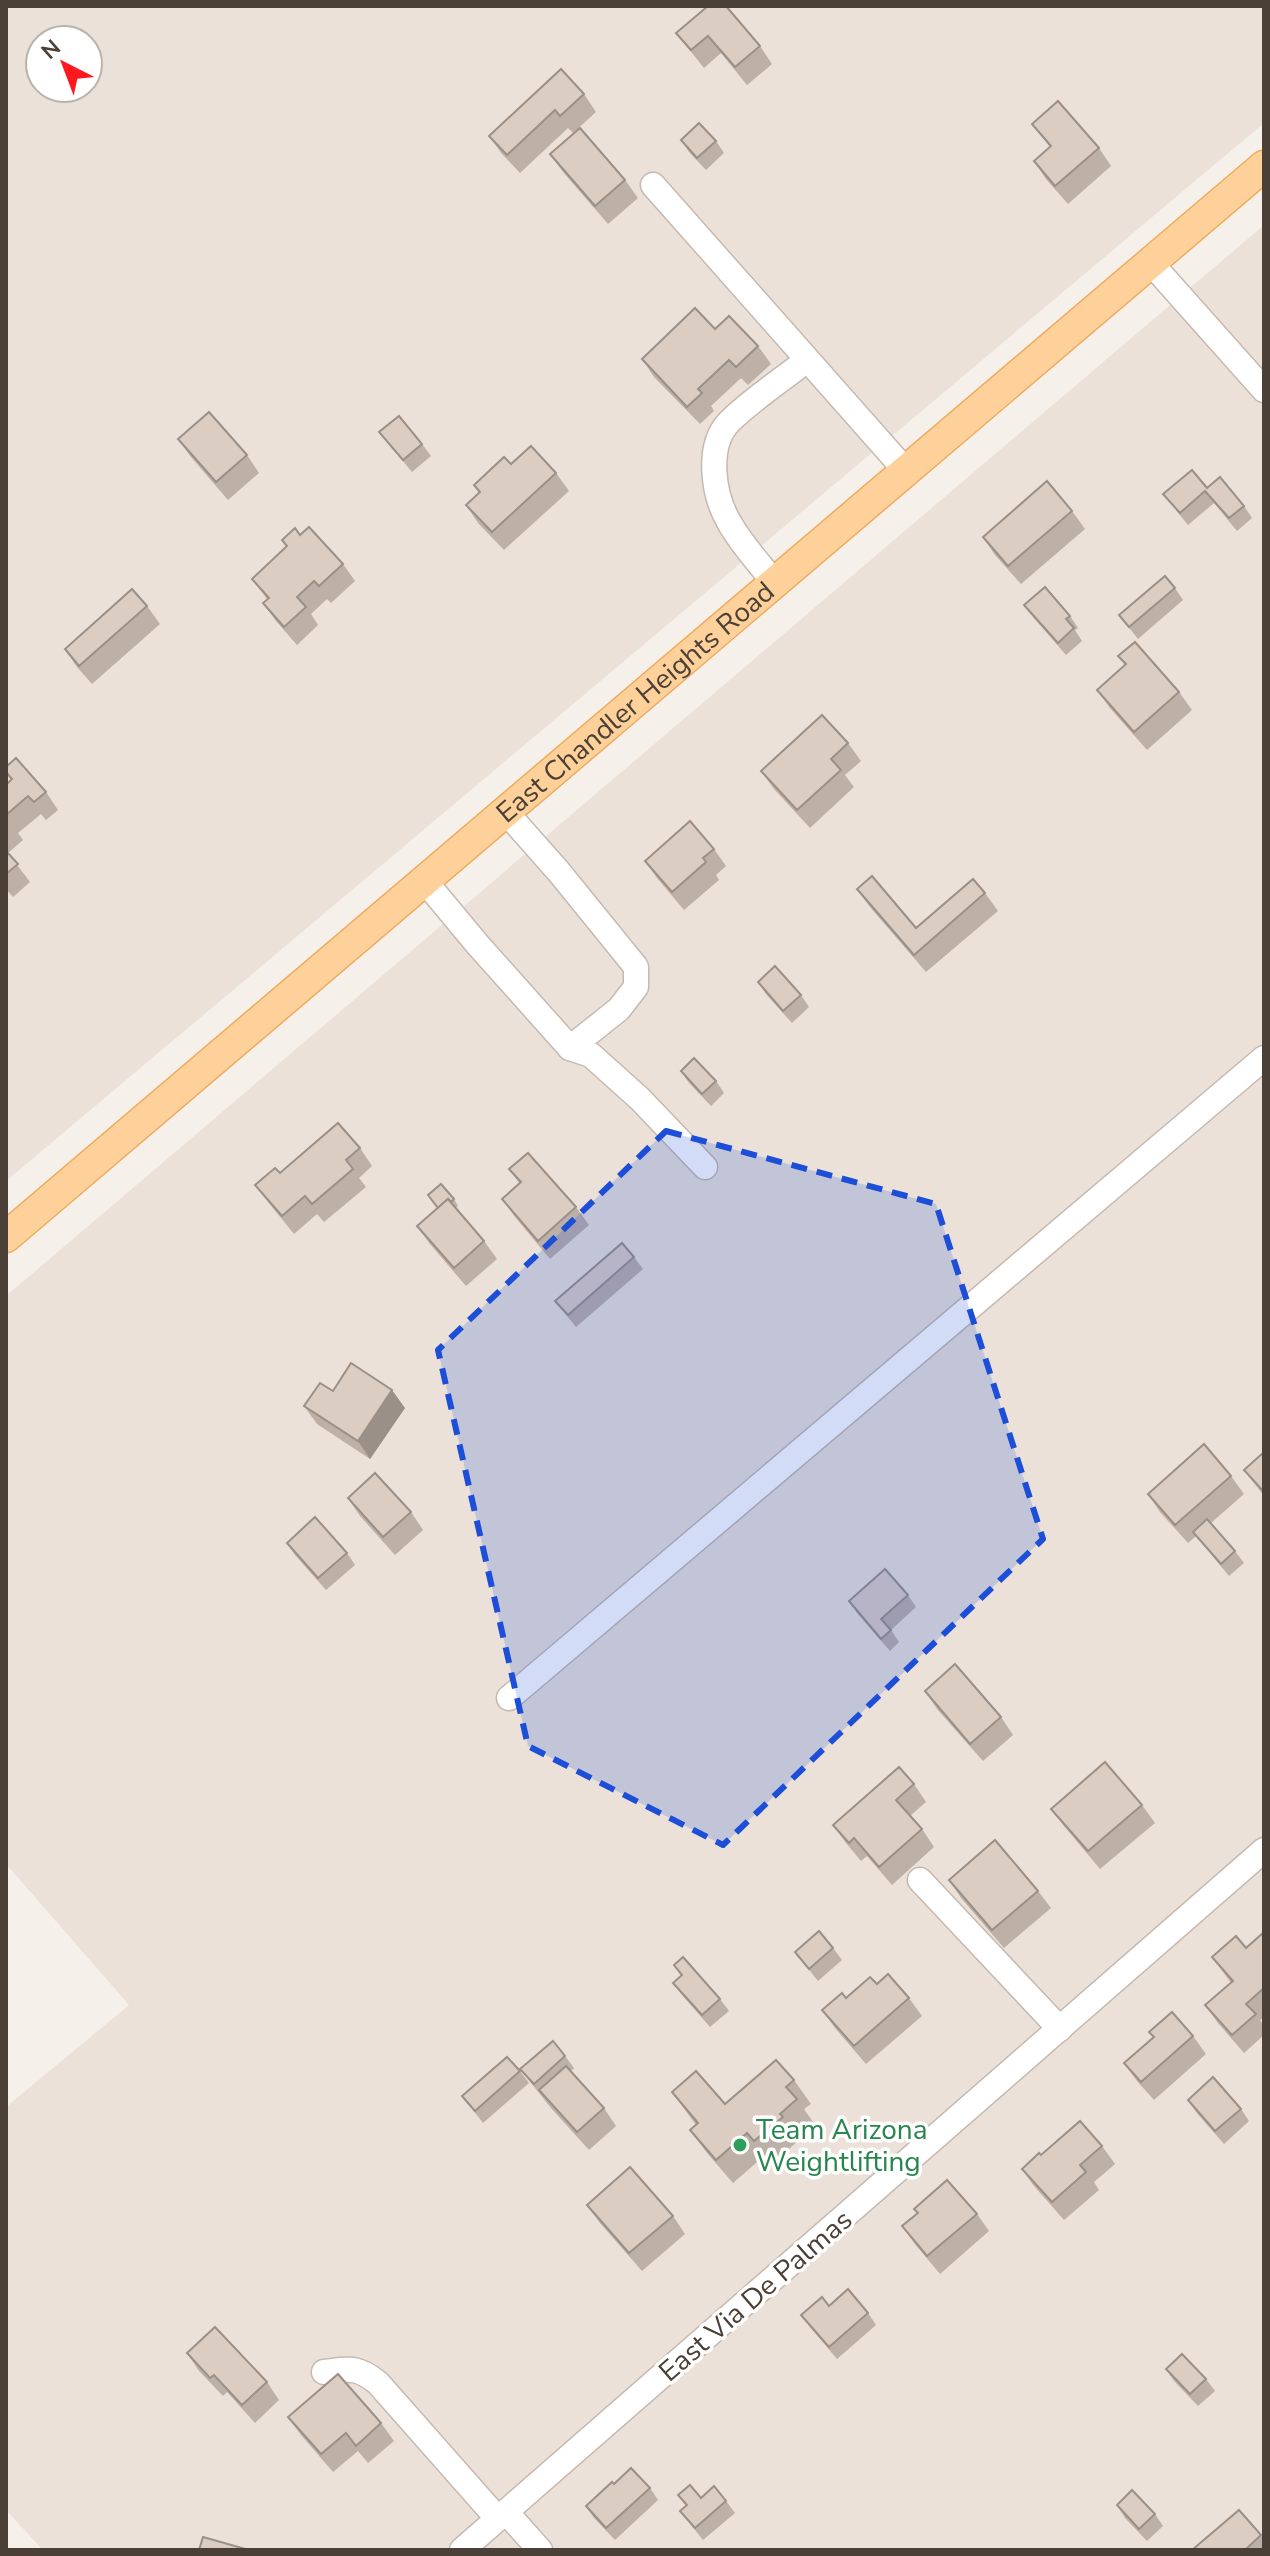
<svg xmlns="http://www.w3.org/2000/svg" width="1270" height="2556" viewBox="0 0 1270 2556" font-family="'Nunito Sans',sans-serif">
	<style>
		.residential { fill: #ebe1d8; fill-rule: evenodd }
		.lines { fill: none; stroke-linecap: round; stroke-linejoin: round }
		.minor-casing { stroke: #c6b9af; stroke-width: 27 }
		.major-casing { stroke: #eeab61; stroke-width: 33 }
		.minor { stroke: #fff; stroke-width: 24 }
		.major { stroke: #ffd19a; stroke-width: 30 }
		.wall { fill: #bdb0a7 }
		.shaded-wall { fill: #9a9088 }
		.building { fill: #dccdc2; stroke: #9a9088; stroke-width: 2 }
		.marked { fill: #1d4ed8; fill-opacity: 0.2; stroke: #1d4ed8; stroke-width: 6; stroke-dasharray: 16 10; stroke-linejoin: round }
		.leisure-dot { fill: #2e9e5b; stroke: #fff; stroke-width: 3 }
		.labels { text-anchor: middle; stroke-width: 7; stroke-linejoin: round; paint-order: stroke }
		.street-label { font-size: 28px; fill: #4b4037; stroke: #fff }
		.leisure-label { font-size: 28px; fill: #27864d; stroke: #fff; text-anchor: start }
	</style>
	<rect width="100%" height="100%" fill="#f6f0ea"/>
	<!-- residential -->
	<g class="residential">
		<path d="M6,6H1264V123L6,1181ZM40,40H88V88H40Z"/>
		<path d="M1264,225V2550H43L6,2510V2107L129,2005L6,1864V1296Z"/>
	</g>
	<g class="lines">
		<defs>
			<g id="minor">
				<path d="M653,185L906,471"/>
				<path d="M1150,262L1264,390"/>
				<path d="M774,582C759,563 741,544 729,522C713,495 706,446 729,422C752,399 782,380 807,360"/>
				<path d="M505,811L559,872L636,967V987L619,1009L570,1048"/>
				<path d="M424,880L478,945L570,1048L591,1055L640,1099L705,1167"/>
				<path d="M509,1698L1264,1058"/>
				<path d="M920,1880L1060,2029"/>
				<path d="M324,2372C350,2369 357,2366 378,2383L498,2519"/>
				<path d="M506,2512L540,2550"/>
				<path d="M462,2550L1264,1850"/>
			</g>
			<g id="major">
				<path id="s1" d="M6,1237L1264,166"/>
			</g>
		</defs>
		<!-- minor casing -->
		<use href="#minor" class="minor-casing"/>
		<!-- major casing -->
		<use href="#major" class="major-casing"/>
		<!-- minor -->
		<use href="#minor" class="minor"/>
		<!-- major -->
		<use href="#major" class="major"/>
	</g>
	<!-- wall -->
	<g class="wall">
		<path d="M708,6L760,46L772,64L747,85L721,53L704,68L676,33Z"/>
		<path d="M584,94L596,112L573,133L568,128L520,173L502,154L489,136Z"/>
		<path d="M1032,124L1099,148L1111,166L1068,204L1046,179L1034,161L1050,147Z"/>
		<path d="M681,140L716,141L724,153L706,170L689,152Z"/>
		<path d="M550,154L625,180L638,198L608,224L563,172Z"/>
		<path d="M715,329L758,346L771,364L748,385L741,378L711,406L714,411L700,424L654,377L642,359Z"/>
		<path d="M379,432L422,444L431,456L412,472Z"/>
		<path d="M178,439L247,455L259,473L228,500L191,457Z"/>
		<path d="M511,464L556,473L569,491L504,550L478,523L466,505L479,493L474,485Z"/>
		<path d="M1207,488L1244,506L1252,518L1237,531L1214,503L1188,525L1163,494Z"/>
		<path d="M1072,511L1085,529L1021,584L995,555L983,537Z"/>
		<path d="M300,535L343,564L355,581L331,603L327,599L311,614L318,625L297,645L276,621L263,603L267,599L252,579L287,547L282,540Z"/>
		<path d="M1175,588L1183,600L1138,639L1119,615Z"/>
		<path d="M1024,605L1070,616L1078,628L1075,630L1082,641L1066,655L1033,617Z"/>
		<path d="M147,606L160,624L92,684L77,667L65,649Z"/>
		<path d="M1118,656L1179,692L1192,710L1147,750L1110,708L1097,690L1125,665Z"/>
		<path d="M848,743L861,761L845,775L854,787L810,828L774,789L761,771Z"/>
		<path d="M6,773L46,792L58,810L46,820L41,814L18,833L23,840L8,853L30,882L13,897L6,889V785L11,780Z"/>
		<path d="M714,849L726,866L716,875L719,880L684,910L657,878L645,861Z"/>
		<path d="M857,889L916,928L985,893L998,911L926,972L870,907Z"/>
		<path d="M758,982L801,995L809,1007L792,1023L766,994Z"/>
		<path d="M681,1071L716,1081L724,1093L711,1106L689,1083Z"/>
		<path d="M360,1148L372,1166L359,1178L366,1187L324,1222L317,1214L294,1234L268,1202L255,1185L280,1173Z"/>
		<path d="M509,1169L576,1207L589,1225L550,1259L515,1217L502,1199L520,1184Z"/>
		<path d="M428,1195L454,1199L458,1206L455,1208L484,1241L497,1259L466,1286L430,1244L417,1226L438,1208Z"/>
		<path d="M634,1257L643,1269L576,1327L555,1301Z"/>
		<path d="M333,1391L405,1408L370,1459L317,1424L304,1406Z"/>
		<path d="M1264,1452V1496L1244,1470Z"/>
		<path d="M1231,1476L1244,1494L1211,1523L1235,1551L1244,1563L1229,1576L1196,1536L1188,1543L1160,1512L1148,1494Z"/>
		<path d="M348,1498L411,1512L423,1530L395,1555L360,1516Z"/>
		<path d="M287,1543L347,1553L355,1565L326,1590L295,1555Z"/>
		<path d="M908,1595L916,1607L891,1630L899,1642L890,1651L857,1613L849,1601Z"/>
		<path d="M925,1691L1001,1717L1013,1735L983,1761L937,1709Z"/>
		<path d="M914,1784L926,1802L910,1816L922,1829L934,1847L892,1885L867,1856L861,1861L846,1843L833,1825Z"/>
		<path d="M1142,1805L1155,1823L1100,1869L1064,1826L1051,1809Z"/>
		<path d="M949,1880L1038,1891L1051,1908L1004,1948L961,1898Z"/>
		<path d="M1264,1932V2017L1260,2020L1264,2026V2035L1244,2053L1218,2023L1205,2005L1231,1983L1212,1957L1246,1948Z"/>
		<path d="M833,1948L842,1960L818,1981L795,1952Z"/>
		<path d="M674,1965L720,1999L729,2011L710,2027L682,1995L673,1983L681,1976Z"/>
		<path d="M877,1984L909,1998L922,2016L866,2064L835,2028L822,2010L846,1998Z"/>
		<path d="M1149,2032L1193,2036L1206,2054L1154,2100L1137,2081L1124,2063L1153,2037Z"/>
		<path d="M565,2056L574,2068L571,2071L604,2108L616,2126L589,2150L551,2108L520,2069Z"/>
		<path d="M520,2071L529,2083L483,2123L462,2096Z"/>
		<path d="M794,2080L811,2104L804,2109L813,2122L797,2137L799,2140L771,2165L764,2156L733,2183L707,2153L690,2130L696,2125L672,2092L725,2104Z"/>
		<path d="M1188,2100L1241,2109L1249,2121L1224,2144L1196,2112Z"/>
		<path d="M1102,2146L1115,2164L1094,2182L1099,2190L1064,2220L1034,2186L1022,2169L1041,2155Z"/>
		<path d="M587,2205L673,2216L685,2234L642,2271L600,2223Z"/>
		<path d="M977,2214L989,2231L940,2274L915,2244L902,2226Z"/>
		<path d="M829,2306L868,2313L876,2325L837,2359L810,2327L801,2315Z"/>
		<path d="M187,2353L267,2382L279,2400L255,2423L227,2392L223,2396L199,2371Z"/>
		<path d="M1166,2369L1206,2379L1215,2391L1198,2406L1174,2381Z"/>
		<path d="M288,2417L381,2423L394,2441L368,2463L358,2451L333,2472L301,2435Z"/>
		<path d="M614,2484L650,2488L658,2500L615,2540L594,2518L586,2506Z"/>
		<path d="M678,2495L726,2501L735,2513L703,2540L680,2511L686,2506Z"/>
		<path d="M1117,2505L1155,2514L1163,2526L1147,2541L1125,2518Z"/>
		<path d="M1239,2510L1264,2539V2550H1192Z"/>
	</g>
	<!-- shaded-wall -->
	<path class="shaded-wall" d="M392,1390L405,1408L370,1459L358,1441Z"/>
	<!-- building -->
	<g class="building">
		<path d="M708,6H726L760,46L735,67L708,36L691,50L676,33Z"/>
		<path d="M561,69L584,94L560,116L555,110L507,155L489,136Z"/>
		<path d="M1058,101L1099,148L1055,186L1034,161L1051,146L1032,124Z"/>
		<path d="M699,123L716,141L697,158L681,140Z"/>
		<path d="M580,128L625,180L595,206L550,154Z"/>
		<path d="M695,308L715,329L729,316L758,346L736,367L729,360L698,389L702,393L687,407L642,359Z"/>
		<path d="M209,412L247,455L216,482L178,439Z"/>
		<path d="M399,416L422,444L403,460L379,432Z"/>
		<path d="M531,446L556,473L492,532L466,505L480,492L474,485L504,457L511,464Z"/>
		<path d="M1192,470L1207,488L1220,477L1244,506L1229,518L1205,491L1180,513L1163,494Z"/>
		<path d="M1047,481L1072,511L1008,566L983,537Z"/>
		<path d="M309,527L343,564L319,586L314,581L297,597L306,607L284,627L263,603L269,598L252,579L287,546L282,540L295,528L300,535Z"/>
		<path d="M1165,576L1175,588L1129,627L1119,615Z"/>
		<path d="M1045,587L1070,616L1066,619L1074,628L1058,643L1024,605Z"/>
		<path d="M132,589L147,606L79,666L65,649Z"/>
		<path d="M1135,642L1179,692L1134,732L1097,690L1126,664L1118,656Z"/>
		<path d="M822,715L848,743L831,759L841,770L797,810L761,771Z"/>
		<path d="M16,758L46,792L34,802L28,796L6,815V785L12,779L6,772V767Z"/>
		<path d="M690,821L714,849L703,858L706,862L672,892L645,861Z"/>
		<path d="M6,851L18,864L6,874Z"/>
		<path d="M872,876L916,928L973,879L985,893L914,955L857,889Z"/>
		<path d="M775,966L801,995L783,1011L758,982Z"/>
		<path d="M694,1058L716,1081L702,1094L681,1071Z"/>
		<path d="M338,1123L360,1148L346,1160L353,1169L312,1204L305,1196L282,1216L255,1185L275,1168L280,1173Z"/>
		<path d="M528,1153L576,1207L538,1241L502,1199L521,1182L509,1169Z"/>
		<path d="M441,1184L454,1199L451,1202L448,1199L438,1208L428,1195Z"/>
		<path d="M448,1199L484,1241L454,1268L417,1226Z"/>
		<path d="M622,1243L634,1257L568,1315L555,1301Z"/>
		<path d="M351,1363L392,1390L358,1441L304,1406L320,1383L333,1391Z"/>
		<path d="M1204,1444L1231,1476L1175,1525L1148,1494Z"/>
		<path d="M1264,1452V1492L1244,1470Z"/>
		<path d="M375,1473L411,1512L383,1537L348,1498Z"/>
		<path d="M315,1517L347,1553L318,1578L287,1543Z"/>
		<path d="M1207,1519L1235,1551L1221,1564L1193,1532Z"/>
		<path d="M885,1569L908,1595L881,1619L891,1630L881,1639L849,1601Z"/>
		<path d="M955,1664L1001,1717L970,1744L925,1691Z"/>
		<path d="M1105,1762L1142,1805L1088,1851L1051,1809Z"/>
		<path d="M899,1767L914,1784L896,1800L922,1829L879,1867L854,1838L849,1843L833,1825Z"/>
		<path d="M995,1840L1038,1891L992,1930L949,1880Z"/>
		<path d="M819,1931L833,1948L809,1969L795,1952Z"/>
		<path d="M1264,1932V1988L1246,2004L1256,2014L1232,2035L1205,2005L1233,1981L1212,1957L1236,1936L1246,1948Z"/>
		<path d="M683,1957L720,1999L702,2015L673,1983L682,1975L674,1965Z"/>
		<path d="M888,1974L909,1998L854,2046L822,2010L842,1993L846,1998L870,1977L877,1984Z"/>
		<path d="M1172,2012L1193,2036L1141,2082L1124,2063L1154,2037L1149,2032Z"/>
		<path d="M553,2041L565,2056L534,2084L520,2069Z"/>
		<path d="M507,2057L520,2071L475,2111L462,2096Z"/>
		<path d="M776,2060L794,2080L786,2087L797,2099L780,2114L783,2117L754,2141L747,2133L716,2160L690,2130L698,2123L672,2092L696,2071L725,2104Z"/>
		<path d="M566,2066L604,2108L577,2132L539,2090Z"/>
		<path d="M1213,2077L1241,2109L1215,2131L1188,2100Z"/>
		<path d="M1080,2121L1102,2146L1080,2165L1086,2172L1052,2202L1022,2169L1039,2153L1041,2155Z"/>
		<path d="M630,2167L673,2216L629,2253L587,2205Z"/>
		<path d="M947,2180L977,2214L927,2256L902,2226L918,2213L914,2209Z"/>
		<path d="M848,2289L868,2313L829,2347L801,2315L822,2297L829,2306Z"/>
		<path d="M215,2327L267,2382L242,2405L214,2375L210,2378L187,2353Z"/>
		<path d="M1182,2354L1206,2379L1190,2394L1166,2369Z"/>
		<path d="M338,2374L381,2423L356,2446L346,2433L321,2454L288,2417Z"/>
		<path d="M631,2468L650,2488L606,2528L586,2506L612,2482L614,2484Z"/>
		<path d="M690,2485L701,2498L714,2486L726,2501L695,2528L680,2511L687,2505L678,2495Z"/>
		<path d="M1132,2490L1155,2514L1139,2529L1117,2505Z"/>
		<path d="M1239,2510L1261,2535L1245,2550H1192Z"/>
		<path d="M203,2537L249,2550H199Z"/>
	</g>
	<!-- marked area -->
	<path class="marked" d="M666,1131L936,1204L1043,1539L723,1845L528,1746L438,1350Z"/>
	<!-- markers -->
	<circle class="leisure-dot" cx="740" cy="2145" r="8"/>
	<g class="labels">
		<!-- street labels -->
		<g class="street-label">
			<text dy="10" stroke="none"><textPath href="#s1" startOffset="826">East Chandler Heights Road</textPath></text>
			<text transform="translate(755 2295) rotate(-41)" y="10">East Via De Palmas</text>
		</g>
		<!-- leisure labels -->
		<g class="leisure-label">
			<text x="756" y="2139">Team Arizona<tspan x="756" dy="32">Weightlifting</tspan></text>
		</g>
	</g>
	<!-- border -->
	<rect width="1270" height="2556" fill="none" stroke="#4b4037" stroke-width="16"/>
	<!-- north arrow -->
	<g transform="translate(64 64) rotate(318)"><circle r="38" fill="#ffffff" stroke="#b7b3af" stroke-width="2"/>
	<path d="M0-6L14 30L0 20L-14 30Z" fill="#ff181e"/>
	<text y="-12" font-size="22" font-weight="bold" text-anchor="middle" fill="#4b4037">N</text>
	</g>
</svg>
